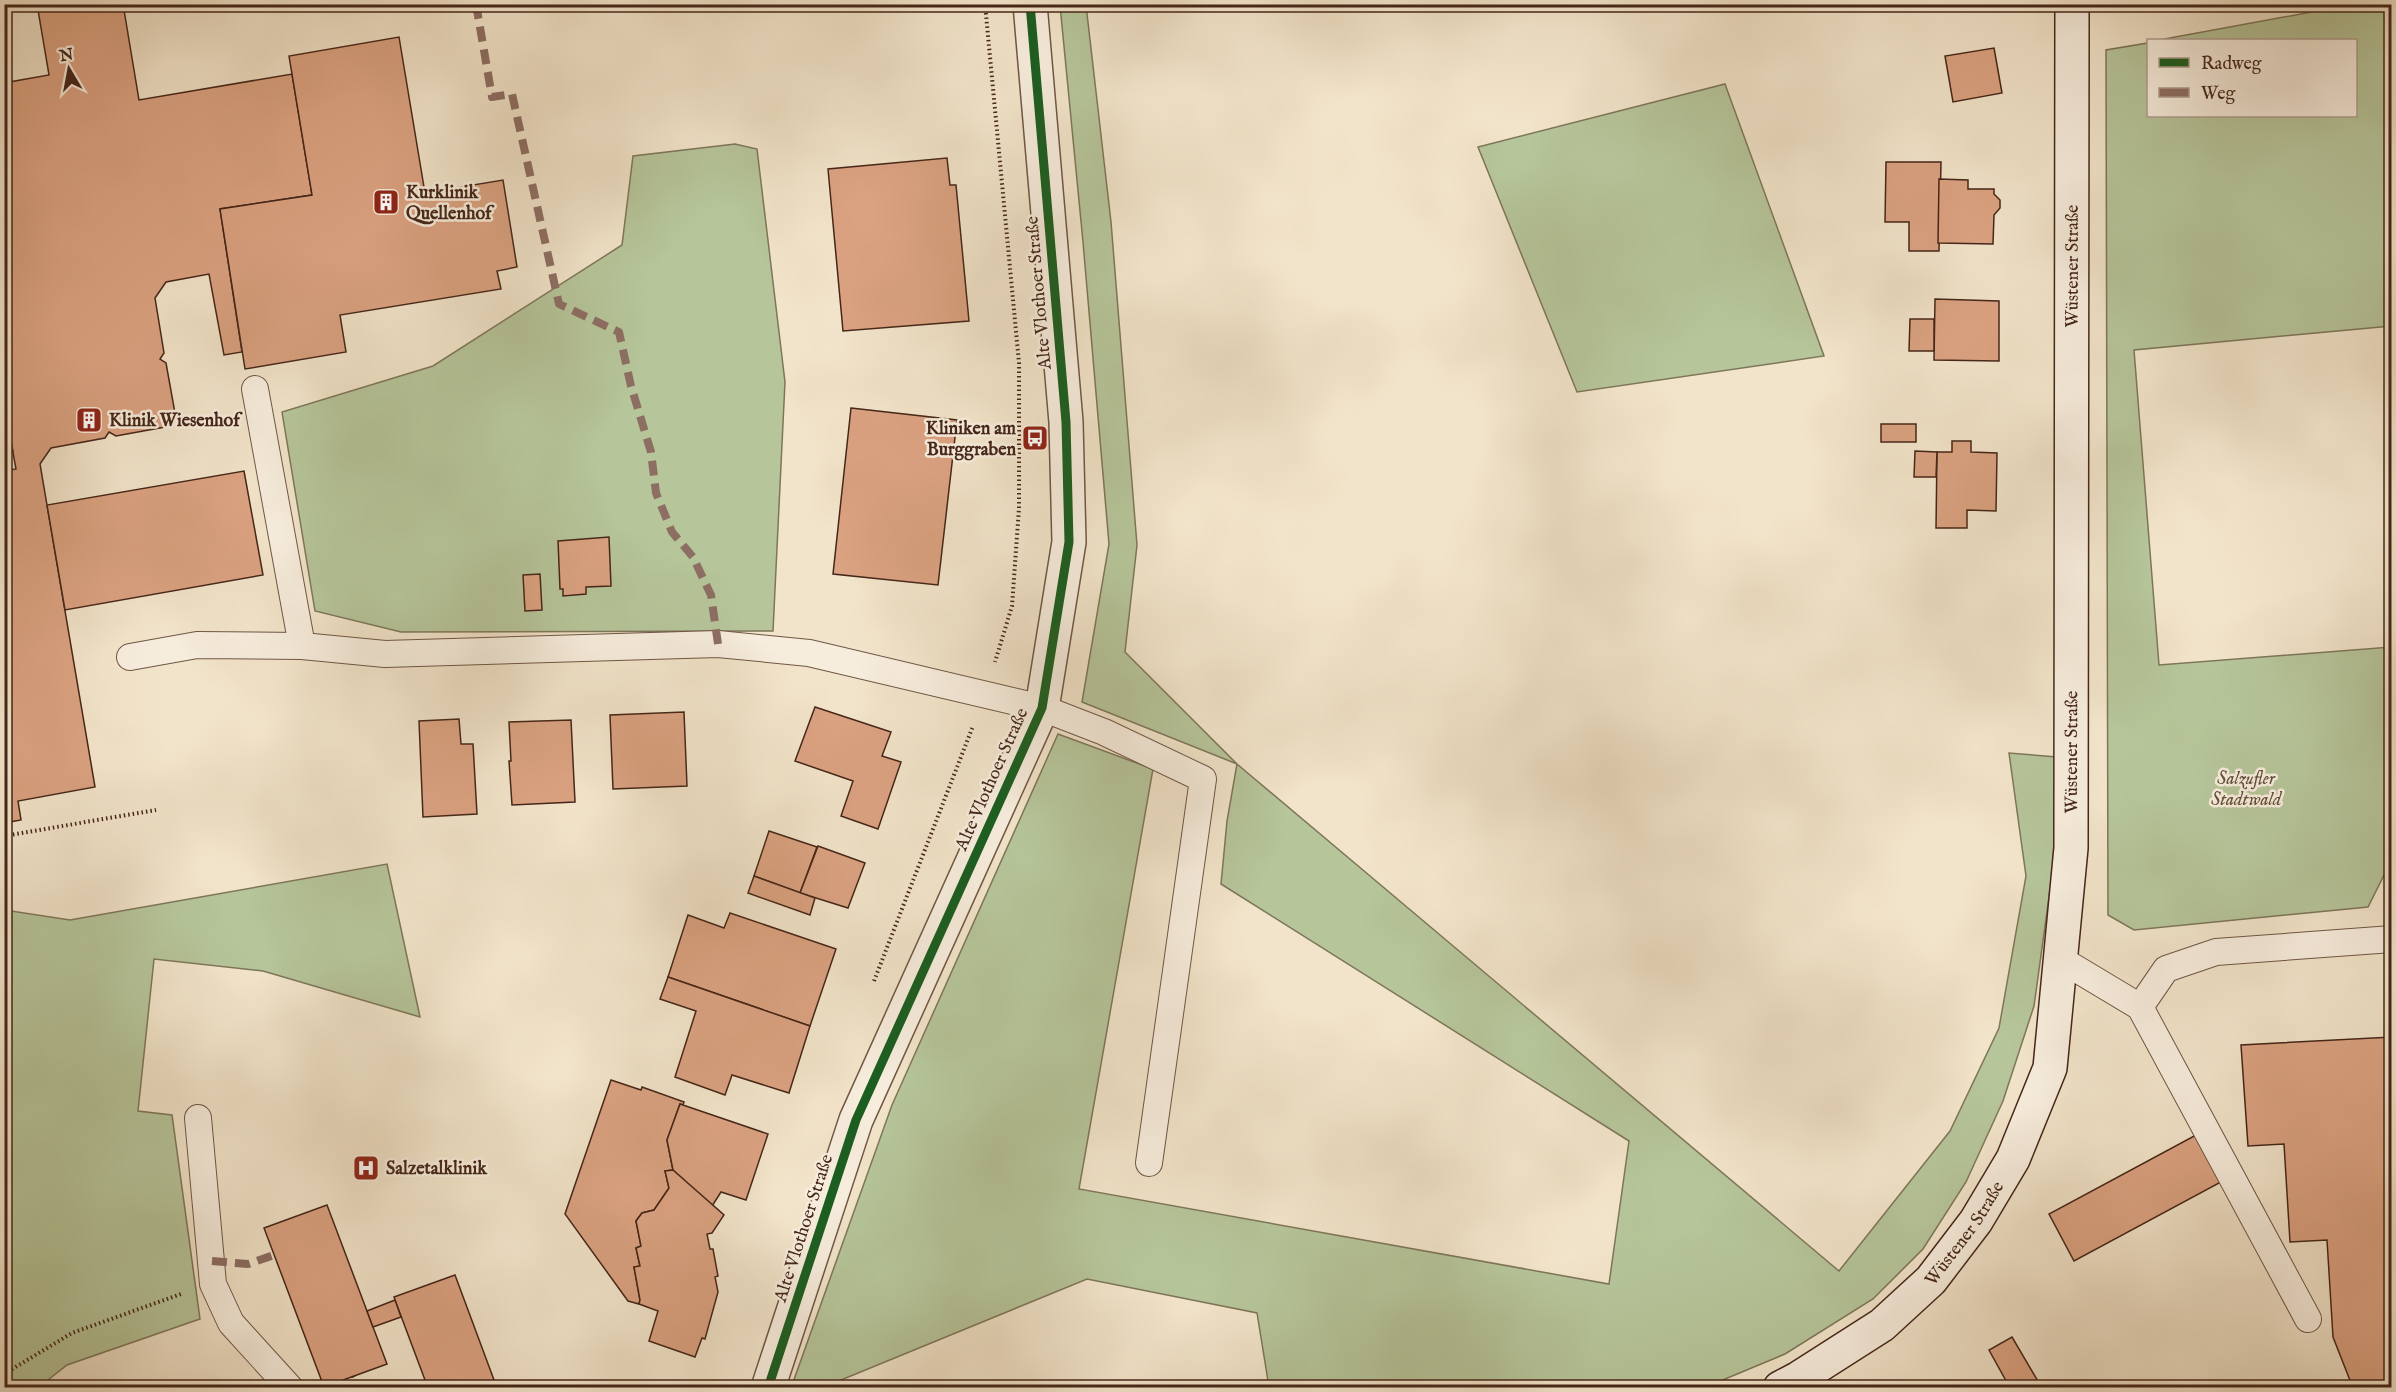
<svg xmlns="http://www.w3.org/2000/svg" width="2396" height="1392" viewBox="0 0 2396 1392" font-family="'IM FELL English',serif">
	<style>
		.green { fill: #b6c59a; stroke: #7e765a; stroke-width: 1.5 }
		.building { fill: #dba281; stroke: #452619; stroke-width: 1.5 }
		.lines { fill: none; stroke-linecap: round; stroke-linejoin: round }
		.lane-casing { stroke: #705645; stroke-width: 28 }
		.street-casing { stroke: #705645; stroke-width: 36 }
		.secondary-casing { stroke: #452619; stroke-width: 36 }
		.path { stroke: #452619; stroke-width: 4; stroke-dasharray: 1.5 3; stroke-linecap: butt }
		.lane { stroke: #f7eddd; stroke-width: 26 }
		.street { stroke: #f7eddd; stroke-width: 33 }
		.secondary { stroke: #f7eddd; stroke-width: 33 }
		.quiet { stroke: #8d6e63; stroke-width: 8; stroke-dasharray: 15 8; stroke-linecap: butt }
		.cycleway-casing { stroke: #f7eddd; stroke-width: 13 }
		.cycleway { stroke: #1b5e20; stroke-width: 9 }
		.labels { text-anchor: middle; stroke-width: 5; stroke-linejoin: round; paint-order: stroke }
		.poi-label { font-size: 18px; font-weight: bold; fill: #452619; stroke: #f7eddd; text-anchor: start }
		.street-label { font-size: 18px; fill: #452619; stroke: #f7eddd }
		.park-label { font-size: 18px; font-style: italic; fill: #614e39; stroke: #f7eddd }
	</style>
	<rect width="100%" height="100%" fill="#f2e4ca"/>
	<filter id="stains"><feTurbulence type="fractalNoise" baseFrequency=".00333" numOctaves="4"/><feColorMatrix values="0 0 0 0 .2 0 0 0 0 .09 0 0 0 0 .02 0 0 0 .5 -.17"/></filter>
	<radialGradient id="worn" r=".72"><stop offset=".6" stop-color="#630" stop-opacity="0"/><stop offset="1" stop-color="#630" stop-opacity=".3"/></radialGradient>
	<!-- green -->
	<g class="green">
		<path d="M1060,5H1086L1111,222L1137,545L1125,652L1237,764L1839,1271L1950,1131L1999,1028L2026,876L2009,753L2057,757L2053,868L2034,1006L2003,1101L1966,1182L1923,1249L1873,1299L1785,1354L1706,1387H1269L1257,1313L1087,1279L824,1387L791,1388L892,1105L1058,734L1153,769L1079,1189L1609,1284L1629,1141L1221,884L1227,821L1237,764L1082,702L1109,544L1083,242Z"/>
		<path d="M2350,5H2391V326L2134,350L2159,665L2391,647V861L2368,907L2134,930L2108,915L2106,50L2148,43V116H2356V40H2159Z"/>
		<path d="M1725,84L1824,356L1577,392L1478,147Z"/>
		<path d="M735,144L757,149L785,382L773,631L401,632L315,611L282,412L433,366L622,245L633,156Z"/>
		<path d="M387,864L420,1017L263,971L154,959L138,1111L172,1115L200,1319L67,1365L39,1387H5V910L70,920Z"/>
	</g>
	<!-- building -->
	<g class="building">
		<path d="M37,4H123L139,100L292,74L312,195L220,209L242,352L224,355L209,274L166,282L155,298L164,353L160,359L166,363L175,413L165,427L116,436L109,432L105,438L51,448L40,464L95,787L18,801L21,820L4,823V471L16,469L4,404V83L49,75Z"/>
		<path d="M399,37L425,193L503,180L517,267L497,271L501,289L340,315L346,352L245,369L220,209L312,195L289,56Z"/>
		<path d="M1994,48L2002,93L1953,102L1945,56Z"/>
		<path d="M947,158L950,185H956L969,321L843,331L828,169Z"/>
		<path d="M1886,162H1941L1939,251H1909V222H1885Z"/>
		<path d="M1939,179L1968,180V189H1994V194L2000,200V208L1994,215L1993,244L1938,243Z"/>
		<path d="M1935,299L1999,301V361L1934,360Z"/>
		<path d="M1910,319H1934V351H1909Z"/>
		<path d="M851,408L957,420L938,585L833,574Z"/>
		<rect x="1881" y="424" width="35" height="18"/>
		<path d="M9,431L13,452L4,454V432Z"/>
		<path d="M1952,441H1971V452L1997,453L1996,511L1967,510V528H1936L1937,452H1952Z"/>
		<path d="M1915,451L1937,452L1936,477H1914Z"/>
		<path d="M244,471L263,575L65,610L47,505Z"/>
		<path d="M609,537L611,586L586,587V594L563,596V589H560L558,541Z"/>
		<path d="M540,574L542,610L525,611L523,575Z"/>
		<path d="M815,707L891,732L882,756L901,762L878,829L841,816L853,781L795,761Z"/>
		<path d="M684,712L687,786L613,789L610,715Z"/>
		<path d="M459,719L461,744H473L477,814L423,817L419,721Z"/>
		<path d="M571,720L575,802L512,805L509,761H511L509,722Z"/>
		<path d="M769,831L817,847L800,893L754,876Z"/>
		<path d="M818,846L865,863L848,908L800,893Z"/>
		<path d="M754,876L815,898L810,915L748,893Z"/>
		<path d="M730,913L836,949L810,1026L668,977L688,915L724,928Z"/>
		<path d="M668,977L810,1026L789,1093L732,1075L725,1095L675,1077L696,1011L660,999Z"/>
		<path d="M2392,1037V1388H2353L2333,1337L2327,1240L2290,1242L2284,1144L2248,1146L2241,1045Z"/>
		<path d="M611,1080L641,1090L642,1087L684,1102L683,1105L680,1104L667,1140L673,1170L665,1171L669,1188L654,1210L642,1213L636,1221L641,1246L636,1248L640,1266L634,1267L640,1300L639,1304L628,1301L565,1214Z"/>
		<path d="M680,1104L768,1134L746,1200L721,1192L712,1206L673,1170L667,1140Z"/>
		<path d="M2196,1135L2221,1182L2074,1261L2049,1214Z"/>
		<path d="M673,1170L724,1215L712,1233L707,1234L710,1249H713L718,1276L715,1277L718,1292L705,1339L702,1338L695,1357L649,1341L658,1311L639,1304L640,1300L634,1267L640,1266L636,1248L641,1246L636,1221L642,1213L654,1210L669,1188L665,1171Z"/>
		<path d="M327,1205L387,1364L324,1387L264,1228Z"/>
		<path d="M455,1275L497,1388H428L395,1300L394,1297Z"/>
		<path d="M395,1300L401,1317L373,1327L367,1311Z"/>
		<path d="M2012,1337L2042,1388H2010L1989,1350Z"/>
	</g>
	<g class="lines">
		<defs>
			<g id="lane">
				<path d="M255,389L302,646"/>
				<path d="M130,657L197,645L302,646L385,654L718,644L809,653L1042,708L1104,732L1203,779L1149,1163"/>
				<path d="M2060,959L2140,1007L2308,1319"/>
				<path d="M2140,1007L2166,969L2216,952L2392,939"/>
				<path d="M198,1118L213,1284L231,1323L290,1388"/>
			</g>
			<path id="street" d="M768,1388L856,1120L1042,708L1069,542L1066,422L1030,4"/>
			<g id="secondary">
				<path id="s1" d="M1780,1388L1799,1378L1882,1325L1931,1280L1976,1221L2013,1159L2050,1068L2071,848L2072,4"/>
			</g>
		</defs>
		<!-- lane casing -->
		<use href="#lane" class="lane-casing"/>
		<!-- street casing -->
		<use href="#street" class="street-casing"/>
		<!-- secondary casing -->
		<use href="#secondary" class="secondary-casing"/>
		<!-- path -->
		<g class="path">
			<path d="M985,4L1019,363V508L1012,606L995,662"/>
			<path d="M4,836L156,810"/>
			<path d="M874,981L973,726"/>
			<path d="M4,1374L72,1333L181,1294"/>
			<path d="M353,1376L358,1388"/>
		</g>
		<!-- lane -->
		<use href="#lane" class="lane"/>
		<!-- street -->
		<use href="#street" class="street"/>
		<!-- secondary -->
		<use href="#secondary" class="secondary"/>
		<!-- quiet -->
		<g class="quiet">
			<path d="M476,4L492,97L512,94L559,304L619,332L631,386L651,452L656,493L672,532L693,557L711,595L718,644"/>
			<path d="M212,1261L248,1264L274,1255"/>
		</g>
		<defs>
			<path id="cycleway" d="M768,1388L856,1120L1042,708L1069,542L1066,422L1030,4"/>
		</defs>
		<!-- cycleway casing -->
		<use href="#cycleway" class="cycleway-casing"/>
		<!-- cycleway -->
		<use href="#cycleway" class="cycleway"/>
	</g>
	<!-- icons -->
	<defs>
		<symbol id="building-square" viewBox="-11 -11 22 22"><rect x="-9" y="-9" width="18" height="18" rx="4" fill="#8f2418" stroke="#f7eddd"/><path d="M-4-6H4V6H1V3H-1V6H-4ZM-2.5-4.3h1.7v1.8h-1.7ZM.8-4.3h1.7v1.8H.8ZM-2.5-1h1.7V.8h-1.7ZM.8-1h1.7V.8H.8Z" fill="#fff"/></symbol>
		<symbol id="bus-square" viewBox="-11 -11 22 22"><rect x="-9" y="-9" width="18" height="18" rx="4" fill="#8f2418" stroke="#f7eddd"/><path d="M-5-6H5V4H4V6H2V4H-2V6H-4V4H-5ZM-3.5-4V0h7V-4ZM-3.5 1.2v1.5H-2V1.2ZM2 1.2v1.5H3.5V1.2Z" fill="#fff"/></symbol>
		<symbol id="hospital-square" viewBox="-11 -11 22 22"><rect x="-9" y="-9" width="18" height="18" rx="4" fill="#8f2418" stroke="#f7eddd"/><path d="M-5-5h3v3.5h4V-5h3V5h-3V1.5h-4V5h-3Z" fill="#fff"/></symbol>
	</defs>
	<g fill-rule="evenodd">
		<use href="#building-square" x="371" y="187" width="30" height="30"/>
		<use href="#building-square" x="74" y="405" width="30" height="30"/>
		<use href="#bus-square" x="1020" y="423" width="30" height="30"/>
		<use href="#hospital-square" x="351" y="1153" width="30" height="30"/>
	</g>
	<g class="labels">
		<!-- poi labels -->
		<g class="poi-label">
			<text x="406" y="198">Kurklinik<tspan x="406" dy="21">Quellenhof</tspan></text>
			<text x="109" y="426">Klinik Wiesenhof</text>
			<text x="1016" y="434" text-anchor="end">Kliniken am<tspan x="1016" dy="21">Burggraben</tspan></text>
			<text x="386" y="1174">Salzetalklinik</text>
		</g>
		<!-- street labels -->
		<g class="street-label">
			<text dy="6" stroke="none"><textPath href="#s1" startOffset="1234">Wüstener Straße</textPath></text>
			<text transform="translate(1038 293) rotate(-95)" y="6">Alte Vlothoer Straße</text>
			<text dy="6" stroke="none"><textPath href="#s1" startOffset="748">Wüstener Straße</textPath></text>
			<text transform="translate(991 779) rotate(-66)" y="6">Alte Vlothoer Straße</text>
			<text transform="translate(803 1228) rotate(-72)" y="6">Alte Vlothoer Straße</text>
			<text dy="6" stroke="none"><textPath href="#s1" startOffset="244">Wüstener Straße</textPath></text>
		</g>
		<!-- park labels -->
		<g class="park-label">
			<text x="2246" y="784">Salzufler<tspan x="2246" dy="21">Stadtwald</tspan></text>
		</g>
	</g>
	<!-- margin -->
	<rect width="2396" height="1392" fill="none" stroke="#f2e4ca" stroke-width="24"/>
	<rect x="6" y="6" width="2384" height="1380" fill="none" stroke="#452619" stroke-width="3"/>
	<rect x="12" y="12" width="2372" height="1368" fill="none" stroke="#452619" stroke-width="1.5"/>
	<!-- legend -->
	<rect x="2147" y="39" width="210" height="78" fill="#f7eddd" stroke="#b09d8f" stroke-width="1.5"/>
	<rect x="2159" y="58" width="30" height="9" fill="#1b5e20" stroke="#b09d8f" stroke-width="1.5"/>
	<text x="2201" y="69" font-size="18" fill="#452619">Radweg</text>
	<rect x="2159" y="88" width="30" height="9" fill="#8d6e63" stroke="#b09d8f" stroke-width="1.5"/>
	<text x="2201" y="99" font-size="18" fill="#452619">Weg</text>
	<!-- north arrow -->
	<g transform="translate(69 69) rotate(350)" stroke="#f7eddd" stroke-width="4.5" paint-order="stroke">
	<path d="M0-4.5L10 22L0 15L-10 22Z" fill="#452619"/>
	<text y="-9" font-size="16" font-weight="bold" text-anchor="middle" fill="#452619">N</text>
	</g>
	<rect width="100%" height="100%" filter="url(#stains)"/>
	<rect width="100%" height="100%" fill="url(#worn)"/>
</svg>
